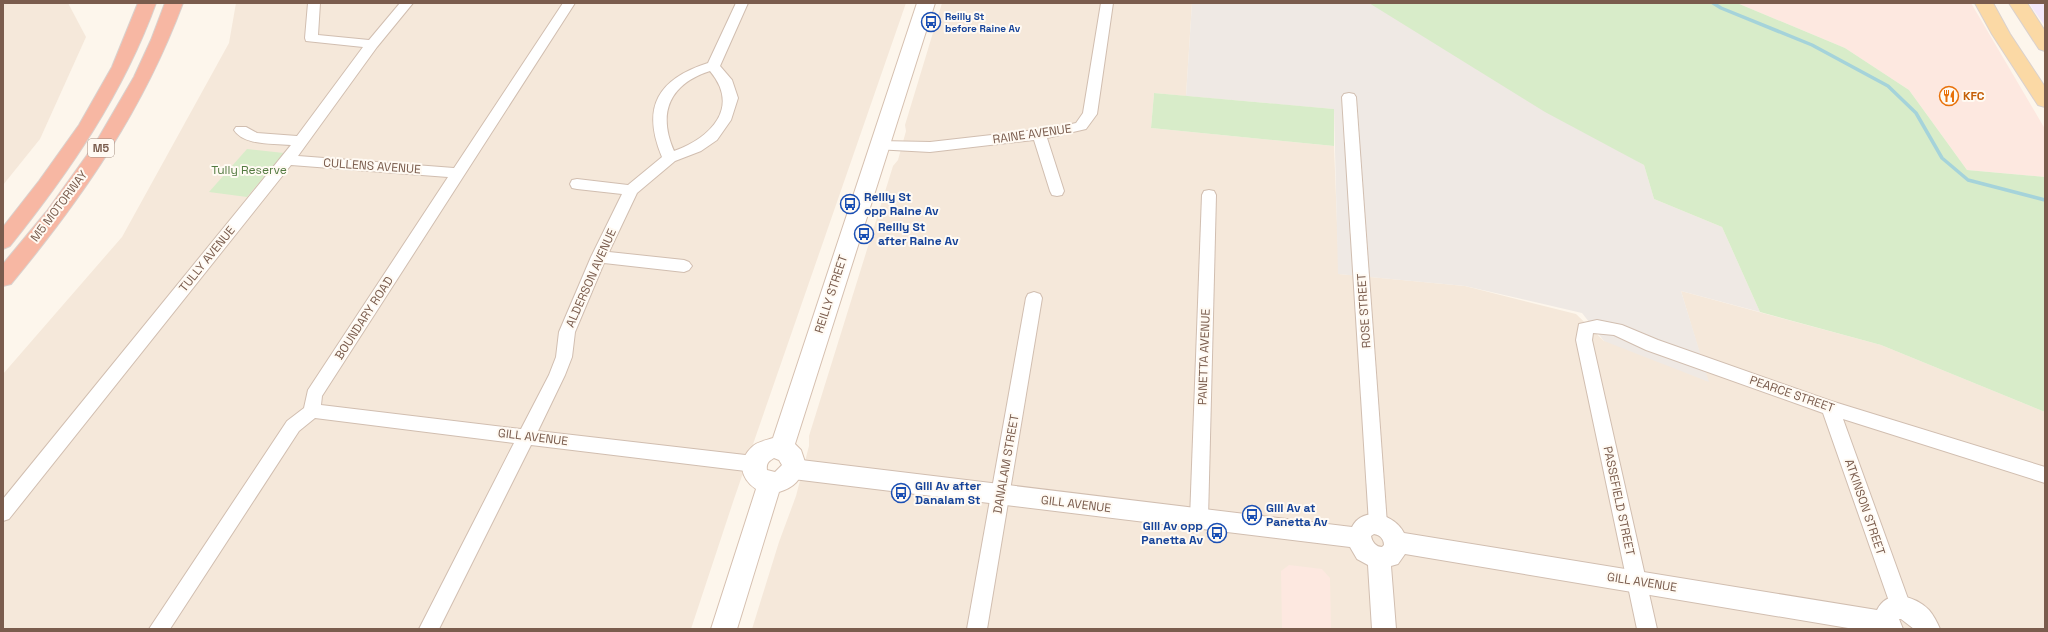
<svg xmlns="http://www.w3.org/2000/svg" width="2048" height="632" viewBox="0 0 2048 632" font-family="'Space Grotesk',sans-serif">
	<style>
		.residential { fill: #f5e8da }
		.commercial { fill: #fde8e0 }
		.industrial { fill: #efe9e4 }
		.education { fill: #f3e8fa }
		.green { fill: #d8ecc9 }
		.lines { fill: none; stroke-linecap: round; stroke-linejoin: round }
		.stream { stroke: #a5d3da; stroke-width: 3.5 }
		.minor-casing { stroke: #d1beb0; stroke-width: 2 }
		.tertiary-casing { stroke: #d1beb0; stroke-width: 2 }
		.secondary-casing { stroke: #d6c0b0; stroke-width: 2 }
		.primary-casing { stroke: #dad1cd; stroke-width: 2 }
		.motorway-casing { stroke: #dad1cd; stroke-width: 2 }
		.minor { fill: #fff; fill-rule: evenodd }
		.tertiary { fill: #fff; fill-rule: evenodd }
		.secondary { fill: #fff; fill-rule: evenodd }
		.primary { fill: #fbd9a5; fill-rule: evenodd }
		.motorway { fill: #f7b7a3; fill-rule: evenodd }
		.labels { text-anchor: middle; stroke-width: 4; stroke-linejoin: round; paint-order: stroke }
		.far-transit-label { font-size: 10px; font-weight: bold; fill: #164399; stroke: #fffaf3; text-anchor: start }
		.shield { fill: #fffaf3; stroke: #a28b7f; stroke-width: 1 }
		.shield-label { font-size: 11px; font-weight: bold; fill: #7a5c4d }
		.food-label { font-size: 12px; font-weight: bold; fill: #c56008; stroke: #fffaf3; text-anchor: start }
		.street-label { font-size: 12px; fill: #7a5c4d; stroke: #fffaf3 }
		.park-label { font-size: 12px; fill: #537a41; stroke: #fffaf3 }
		.transit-label { font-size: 12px; font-weight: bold; fill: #164399; stroke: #fffaf3; text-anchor: start }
	</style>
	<rect width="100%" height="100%" fill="#fdf6ec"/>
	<!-- residential -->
	<g class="residential">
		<path d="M3,3H68L86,37L40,139L3,185Z"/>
		<path d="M236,3H906L734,499L691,629H3V374L122,237L229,43Z"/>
		<path d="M942,3H1192L1186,96L1154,93L1151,128L1334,146L1339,274L1465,286L1576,314L1604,341L1699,351L1681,291L1881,345L2045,412V629H752L779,542L796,496L809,446V436L893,166L898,160L906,131L905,125Z"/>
	</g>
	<!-- commercial -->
	<g class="commercial">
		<path d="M1737,3H1971L2045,129V177L1967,170L1909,90L1845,48Z"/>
		<path d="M1289,565L1322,569L1330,578L1331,629H1282L1281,571Z"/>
	</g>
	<!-- industrial -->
	<path class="industrial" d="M1192,3H1371L1644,165L1654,199L1722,227L1760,312L1681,291L1709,382L1604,341L1582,313L1465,286L1338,274L1334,109L1186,96Z"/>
	<!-- education -->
	<path class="education" d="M2029,3H2045V26L2035,12Z"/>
	<!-- green -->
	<g class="green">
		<path d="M1369,3H1737L1845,48L1909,90L1967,170L2045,177V412L1881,345L1760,312L1722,227L1654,199L1644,165L1545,112Z"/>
		<path d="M1154,93L1334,109V146L1151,128Z"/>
		<path d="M247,149L284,153L247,197L209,192Z"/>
	</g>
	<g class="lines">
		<!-- stream -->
		<path class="stream" d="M1713,3L1721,8L1812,45L1888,86L1916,113L1942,158L1968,180L2045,200"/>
		<defs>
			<g id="minor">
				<path d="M308,3H320L318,35L369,40L400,3H413L377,47L298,156L454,168L563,3H575L322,396L321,405L521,429L549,375L556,357L559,332L591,257L622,194L577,189L572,188L570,184L572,180L577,179L628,185L662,157C641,107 658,79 708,63L736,3H748L720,66L732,80L738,98L731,120L717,140L701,151L675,161L637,193L609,252L684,260L689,262L692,266L689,270L684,272L604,263L575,332L572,357L565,375L538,431L754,456L760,459L763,464L760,469L754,472L531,445L439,629H419L514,443L315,418L299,431L170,629H149L287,421L304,408L308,390L448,177L291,165L9,519L3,521V499L291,145C274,143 244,146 234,130L236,127H246L257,133L297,136L363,47L306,41L305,38ZM710,71C741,108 710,138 674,151C657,112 670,84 710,71Z"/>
				<path d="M1101,3H1113L1097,114L1086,129L1047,138L1064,191L1062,195L1057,196L1052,195L1050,191L1034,140L930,152L875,149L873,146L875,143L880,141L930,142L1054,128L1076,123L1083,113Z"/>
				<path d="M1349,93L1354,94L1356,97L1387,524L1385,530L1378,532L1371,530L1369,524L1342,97L1344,94Z"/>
				<path d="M1209,190L1214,191L1216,195L1208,519L1205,525L1199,527L1193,525L1190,519L1202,195L1204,191Z"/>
				<path d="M1034,292L1040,294L1042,298L987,629H967L1026,298L1028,294Z"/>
				<path d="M1597,320L1622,325L1658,340L1831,401L2045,467V483L1843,419L1911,607L1908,613L1901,616L1894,613L1891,607L1823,413L1646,350L1614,335L1593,333L1592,340L1657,629H1637L1576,340L1579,324Z"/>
			</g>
			<path id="tertiary" d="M793,459L1352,527C1363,505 1395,514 1404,533L1877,610C1888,588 1915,596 1929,610C1934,616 1937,622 1940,629H1914L1901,619H1899L1903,629H1854L1405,554L1398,564L1391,566L1396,629H1372L1368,565L1357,559L1350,547L793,479L785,476L782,469L785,462ZM1374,534C1380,535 1384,539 1384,545L1382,547C1376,547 1372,542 1371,536Z"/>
			<path id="secondary" d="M917,3H935L795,444L801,450L806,465C800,480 795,487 779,492L737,629H711L756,489C740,478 737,461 752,447C756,442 767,440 773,438ZM774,458L779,460L782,465L775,472L767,470C766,463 769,461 774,458Z"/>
			<g id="primary">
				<path d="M1975,3H1993L2010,34L2045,87V107L2038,105L1992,34Z"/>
				<path d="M2009,3H2027L2045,31V51L2039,49Z"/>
			</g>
			<g id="motorway">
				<path d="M138,3H156C123,94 70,171 10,246L3,249V227L39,181L79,125L112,67Z"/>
				<path d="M165,3H183C143,110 83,197 11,284L3,286V264L47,211L95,144L134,77L151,40Z"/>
			</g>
		</defs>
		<!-- minor casing -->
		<use href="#minor" class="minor-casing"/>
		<!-- tertiary casing -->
		<use href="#tertiary" class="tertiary-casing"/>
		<!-- secondary casing -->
		<use href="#secondary" class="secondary-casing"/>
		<!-- primary casing -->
		<use href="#primary" class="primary-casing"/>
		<!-- motorway casing -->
		<use href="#motorway" class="motorway-casing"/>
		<!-- minor -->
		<use href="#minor" class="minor"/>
		<!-- tertiary -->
		<use href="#tertiary" class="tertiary"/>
		<!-- secondary -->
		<use href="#secondary" class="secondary"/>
		<!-- primary -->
		<use href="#primary" class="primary"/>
		<!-- motorway -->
		<use href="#motorway" class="motorway"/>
	</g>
	<!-- icons -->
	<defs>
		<symbol id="bus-ring" viewBox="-11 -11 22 22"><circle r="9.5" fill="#fffaf3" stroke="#1a4fb4" stroke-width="1.5"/><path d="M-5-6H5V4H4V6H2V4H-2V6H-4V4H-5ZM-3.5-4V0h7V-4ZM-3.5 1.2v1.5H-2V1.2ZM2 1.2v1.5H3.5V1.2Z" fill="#1a4fb4"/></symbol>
		<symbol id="restaurant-ring" viewBox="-11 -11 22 22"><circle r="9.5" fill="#fffaf3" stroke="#e8710a" stroke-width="1.5"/><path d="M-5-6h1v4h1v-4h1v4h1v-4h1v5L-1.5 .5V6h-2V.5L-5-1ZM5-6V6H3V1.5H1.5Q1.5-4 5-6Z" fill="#e8710a"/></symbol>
	</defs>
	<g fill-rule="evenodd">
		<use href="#bus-ring" x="920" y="11" width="22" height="22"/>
		<use href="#restaurant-ring" x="1938" y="85" width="22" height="22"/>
		<use href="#bus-ring" x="839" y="193" width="22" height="22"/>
		<use href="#bus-ring" x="853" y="223" width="22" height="22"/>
		<use href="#bus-ring" x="890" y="482" width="22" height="22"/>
		<use href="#bus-ring" x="1241" y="504" width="22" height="22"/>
		<use href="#bus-ring" x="1206" y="522" width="22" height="22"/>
	</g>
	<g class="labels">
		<!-- far-transit labels -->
		<g class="far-transit-label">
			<text x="945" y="20">Reilly St<tspan x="945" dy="12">before Raine Av</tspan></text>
		</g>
		<!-- shield labels -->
		<rect class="shield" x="88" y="139" width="26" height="18" rx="3"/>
		<g class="shield-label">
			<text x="101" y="152">M5</text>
		</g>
		<!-- food labels -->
		<g class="food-label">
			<text x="1963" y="100">KFC</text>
		</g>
		<!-- street labels -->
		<g class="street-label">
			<text transform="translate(1032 134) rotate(-8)" y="4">RAINE AVENUE</text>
			<text transform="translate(372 166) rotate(4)" y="4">CULLENS AVENUE</text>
			<text transform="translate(59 206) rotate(-53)" y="4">M5 MOTORWAY</text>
			<text transform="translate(207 259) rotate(-51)" y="4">TULLY AVENUE</text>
			<text transform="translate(591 278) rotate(-66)" y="4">ALDERSON AVENUE</text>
			<text transform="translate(831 294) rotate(-72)" y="4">REILLY STREET</text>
			<text transform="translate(1364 311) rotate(-94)" y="4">ROSE STREET</text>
			<text transform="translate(364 318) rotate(-57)" y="4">BOUNDARY ROAD</text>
			<text transform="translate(1204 357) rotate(-88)" y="4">PANETTA AVENUE</text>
			<text transform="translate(1792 394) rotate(19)" y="4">PEARCE STREET</text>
			<text transform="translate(533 437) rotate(7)" y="4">GILL AVENUE</text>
			<text transform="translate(1006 464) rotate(-80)" y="4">DANALAM STREET</text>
			<text transform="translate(1619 501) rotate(78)" y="4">PASSEFIELD STREET</text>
			<text transform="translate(1076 504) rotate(7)" y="4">GILL AVENUE</text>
			<text transform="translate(1865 507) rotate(71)" y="4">ATKINSON STREET</text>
			<text transform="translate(1642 582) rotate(9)" y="4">GILL AVENUE</text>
		</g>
		<!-- park labels -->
		<g class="park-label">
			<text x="249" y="174">Tully Reserve</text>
		</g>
		<!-- transit labels -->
		<g class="transit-label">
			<text x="864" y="201">Reilly St<tspan x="864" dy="14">opp Raine Av</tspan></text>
			<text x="878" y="231">Reilly St<tspan x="878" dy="14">after Raine Av</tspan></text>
			<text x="915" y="490">Gill Av after<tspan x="915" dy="14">Danalam St</tspan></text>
			<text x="1266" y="512">Gill Av at<tspan x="1266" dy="14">Panetta Av</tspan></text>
			<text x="1203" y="530" text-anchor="end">Gill Av opp<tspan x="1203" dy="14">Panetta Av</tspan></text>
		</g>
	</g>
	<!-- border -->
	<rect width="2048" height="632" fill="none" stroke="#7a5c4d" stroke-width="8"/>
</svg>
